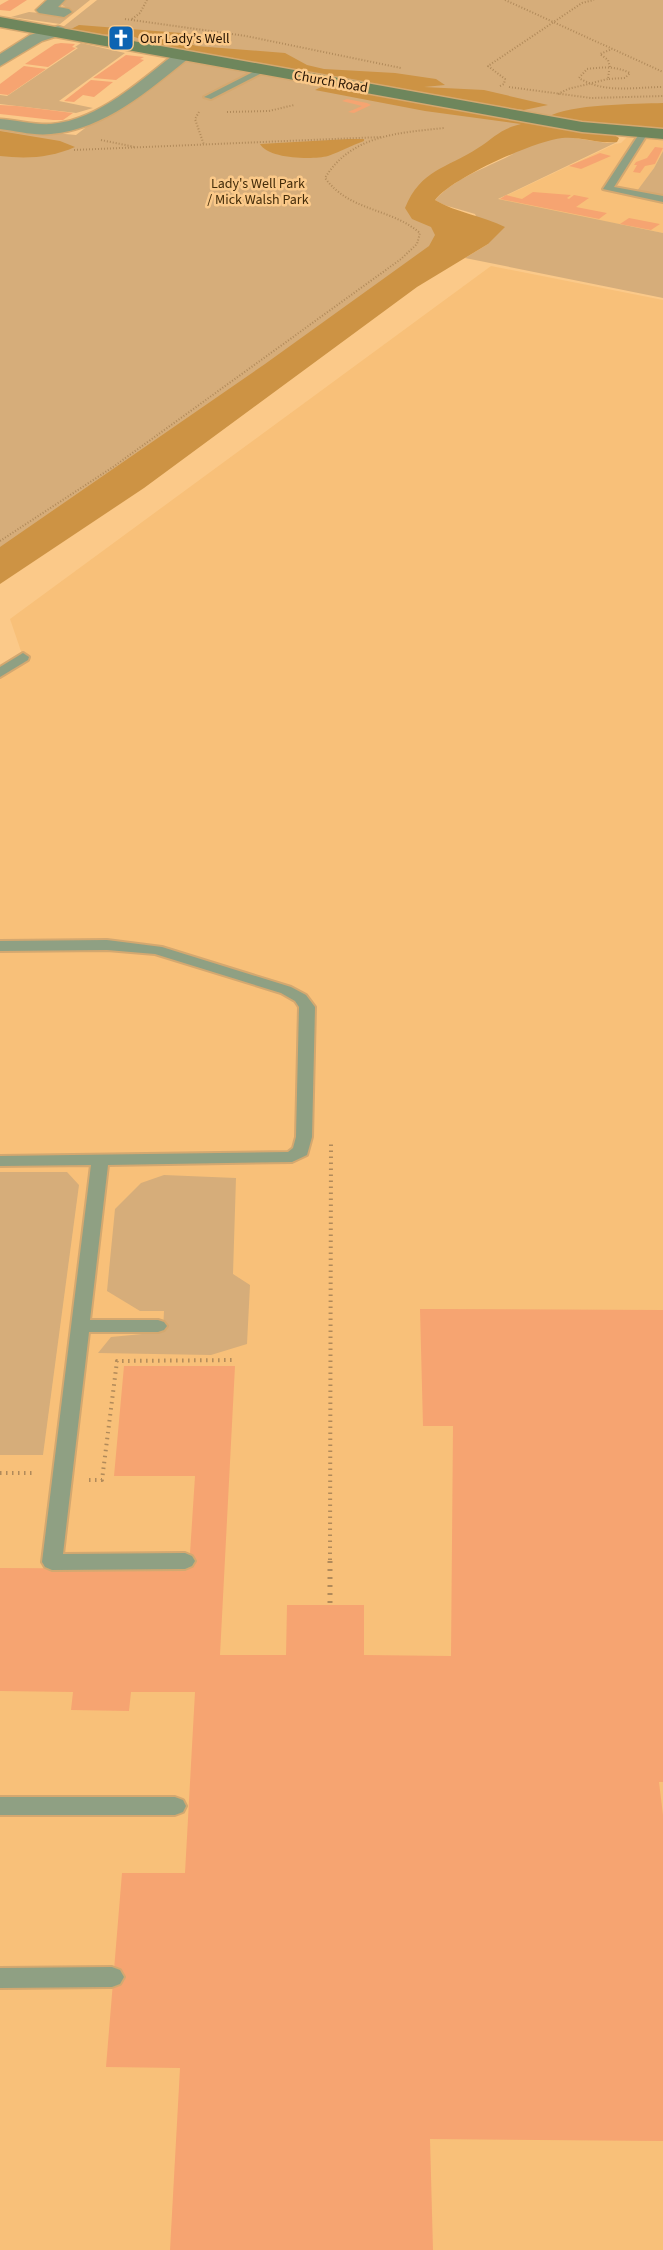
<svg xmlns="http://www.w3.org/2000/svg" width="663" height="2250" viewBox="0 0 663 2250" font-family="'Source Sans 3',sans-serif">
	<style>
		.built { fill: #f8c079 }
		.green { fill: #d6ad7a }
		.forest { fill: #cd9344 }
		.building { fill: #f6a471 }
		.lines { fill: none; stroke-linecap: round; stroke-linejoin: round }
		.lane-casing { stroke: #d4a870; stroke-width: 4 }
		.street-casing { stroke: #d4a870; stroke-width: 3 }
		.secondary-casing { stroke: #d4a870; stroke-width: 3 }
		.path-far2 { stroke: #b18a5a; stroke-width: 2; stroke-dasharray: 1 2; stroke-linecap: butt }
		.path-far1 { stroke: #b18a5a; stroke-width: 4; stroke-dasharray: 1.5 4.5; stroke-linecap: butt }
		.path { stroke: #b18a5a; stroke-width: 5; stroke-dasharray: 2 6; stroke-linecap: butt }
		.lane { fill: #8fa083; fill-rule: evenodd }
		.street { fill: #8fa083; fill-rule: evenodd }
		.secondary { fill: #6e865c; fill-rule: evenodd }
		.labels { text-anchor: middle; stroke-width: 5; stroke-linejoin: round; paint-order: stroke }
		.far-poi-label { font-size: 14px; fill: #241200; stroke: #fbc989; text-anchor: start }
		.far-street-label { font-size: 14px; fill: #241200; stroke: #fbc989 }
		.far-park-label { font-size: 14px; fill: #452d0a; stroke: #fbc989 }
	</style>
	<rect width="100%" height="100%" fill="#fbc989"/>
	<!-- built -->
	<g class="built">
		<path d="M627,137L663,138V151L654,168L638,191L663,196V233L497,200L615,144L621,143Z"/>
		<path d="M491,266L663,300V2250H0V674L23,657L10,619Z"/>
	</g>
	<!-- green -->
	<g class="green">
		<path d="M65,0H90L60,24L11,17L29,12L61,15L69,9L60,4Z"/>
		<path d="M97,0H663V115L575,138L607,143L617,142L498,199L663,233V298L465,258L488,244L475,214L444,205L435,200C456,177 487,168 513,154L486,161L417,199L468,232L0,561V128L76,135L179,56L52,31L63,27Z"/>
		<path d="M81,43L125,53L59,101L93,108L76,113L0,104V95L7,96L78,48L75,47Z"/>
		<path d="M663,151V196L637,191L654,168Z"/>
		<path d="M0,1172H67L79,1185L43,1455H0Z"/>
		<path d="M164,1175L236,1178L233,1274L250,1285L247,1344L211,1355L98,1353L111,1337L163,1332L164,1311H140L107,1291L115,1209L141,1183Z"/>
	</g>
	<!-- forest -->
	<g class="forest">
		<path d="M79,25L194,34L209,39L191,44L196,46L285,53L307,65L324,69L395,73L436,79L445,85L424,87L484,90L548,105L524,110L501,107L159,46L141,42L140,39L127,34L94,35L69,30Z"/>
		<path d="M328,84L613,134L619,138L617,142C598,144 580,136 562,138C534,141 452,178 435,200C457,213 483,216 505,227L488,244L417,287L144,488L0,584V547L265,364L429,246L435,235L431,227L412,219L405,208C421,169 446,169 478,148C495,137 500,129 521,124L425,111L315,90Z"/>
		<path d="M663,103V131L600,126L548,117C569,104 636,104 663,103Z"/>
		<path d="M0,131L60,141L75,147C50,158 26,159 0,156Z"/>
		<path d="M348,139H364V141C352,145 340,152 328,156C313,160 268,159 260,144Z"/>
	</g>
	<!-- building -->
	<g class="building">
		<path d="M9,0H27L10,11L0,10V5Z"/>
		<path d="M61,43L75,44L72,47L76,48L48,67L25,64L55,44Z"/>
		<path d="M126,55L144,57L140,59L144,60L116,80L93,78Z"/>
		<path d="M24,66L46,69L8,95L0,94V84Z"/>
		<path d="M91,80L113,82L94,97L83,95L74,102L64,101Z"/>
		<path d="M347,99L367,103L371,105L354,113L348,112L362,106L342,101Z"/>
		<path d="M0,105L17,106L73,113L63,120H53L0,114Z"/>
		<path d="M655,147L663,148L655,164L645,166L640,173L633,172L637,165H634L636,162L647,158Z"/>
		<path d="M600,153L611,156L581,169L569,166Z"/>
		<path d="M533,192L571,195L567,198L569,199L574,195L589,198L576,207L607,213L599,219L500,199L506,195L522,199Z"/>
		<path d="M629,218L660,224L651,230L620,224Z"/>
		<path d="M420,1309L663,1310V1782H659L663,1815V2141L430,2139L433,2250H170L180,2068L106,2067L122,1873H185L195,1692H131L129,1711L71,1710L73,1692L0,1691V1568L189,1569L195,1476H114L124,1366H235L220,1655H286L287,1605H364V1655L451,1656L453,1426H423Z"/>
	</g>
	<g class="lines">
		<defs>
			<g id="lane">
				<path d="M261,68L268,70L211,99L204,97Z"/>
				<path d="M641,131L648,133L614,187L663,196V202L603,189Z"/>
				<path d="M23,653L29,657L28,660L0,677V667Z"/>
				<path d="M107,940L162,947L291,987L306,995L315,1007L312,1137L307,1155L292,1162L108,1165L90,1320H158L164,1322L167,1326L164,1330L158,1332H89L63,1554L185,1553L192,1556L195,1561L192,1566L185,1569L52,1570L45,1567L42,1562L91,1165L0,1166V1156L288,1152L293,1148L296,1137L299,1007L295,1001L281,993L155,954L107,950L0,951V941Z"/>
				<path d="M0,1797H175L183,1800L186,1806L183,1812L175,1815H0Z"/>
				<path d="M112,1967L120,1970L124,1977L120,1984L112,1987L0,1988V1968Z"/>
			</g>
			<g id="street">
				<path d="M47,0H65L58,7L69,9L72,12L64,17L39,13L36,10Z"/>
				<path d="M58,26L64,28L66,31L64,34L42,41L0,66V54L30,35Z"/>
				<path d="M183,50L191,55L189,58C148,91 105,129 51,134C34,136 17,131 0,129V119C17,120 34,125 51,124C99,120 141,80 177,52Z"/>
			</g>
			<path id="secondary" d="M0,17L582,122L663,129V139L582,132L0,27Z"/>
		</defs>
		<!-- lane casing -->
		<use href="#lane" class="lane-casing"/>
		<!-- street casing -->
		<use href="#street" class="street-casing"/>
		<!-- secondary casing -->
		<use href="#secondary" class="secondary-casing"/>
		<!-- path-far2 -->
		<g class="path-far2">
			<path d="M505,0L663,72"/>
			<path d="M125,19L246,36L401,68"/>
			<path d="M132,19L140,13L147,0"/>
			<path d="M610,67L608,60L600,54L612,49"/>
			<path d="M609,71L608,79L625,78L630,73C616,66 602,67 587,69L579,78C605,94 634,87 663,87"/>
			<path d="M500,86L504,84L505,79L488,66L582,3L594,0"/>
			<path d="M509,87L591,98L663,96"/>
			<path d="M558,94L568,89L608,79"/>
			<path d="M199,112L195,119L204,145"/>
			<path d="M227,112L269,111L294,105"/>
			<path d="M101,140L135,147"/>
			<path d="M74,150L381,137"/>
			<path d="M0,541L113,467L401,259L417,244L420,233C389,207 350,212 325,178C351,135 398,133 444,128"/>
		</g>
		<!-- path-far1 -->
		<g class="path-far1">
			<path d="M0,1473H35"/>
			<path d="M89,1480H102L117,1361L236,1360"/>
			<path d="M330,1560L331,1141"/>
		</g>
		<!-- path -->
		<path class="path" d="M330,1603V1559"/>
		<!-- lane -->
		<use href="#lane" class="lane"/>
		<!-- street -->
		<use href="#street" class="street"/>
		<!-- secondary -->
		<use href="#secondary" class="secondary"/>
	</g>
	<!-- icons -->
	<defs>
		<symbol id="church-square" viewBox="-11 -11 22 22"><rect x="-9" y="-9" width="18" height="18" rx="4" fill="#0d64b2" stroke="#fbc989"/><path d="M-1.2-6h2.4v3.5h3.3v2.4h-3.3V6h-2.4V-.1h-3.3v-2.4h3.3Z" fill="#fff"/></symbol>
	</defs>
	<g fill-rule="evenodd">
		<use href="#church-square" x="106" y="23" width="30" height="30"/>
	</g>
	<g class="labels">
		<!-- far-poi labels -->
		<g class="far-poi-label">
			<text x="140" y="43">Our Lady’s Well</text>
		</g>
		<!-- far-street labels -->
		<g class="far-street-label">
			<text transform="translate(331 81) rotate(10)" y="5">Church Road</text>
		</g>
		<!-- far-park labels -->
		<g class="far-park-label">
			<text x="258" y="188">Lady's Well Park<tspan x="258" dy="16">/ Mick Walsh Park</tspan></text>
		</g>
	</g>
</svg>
